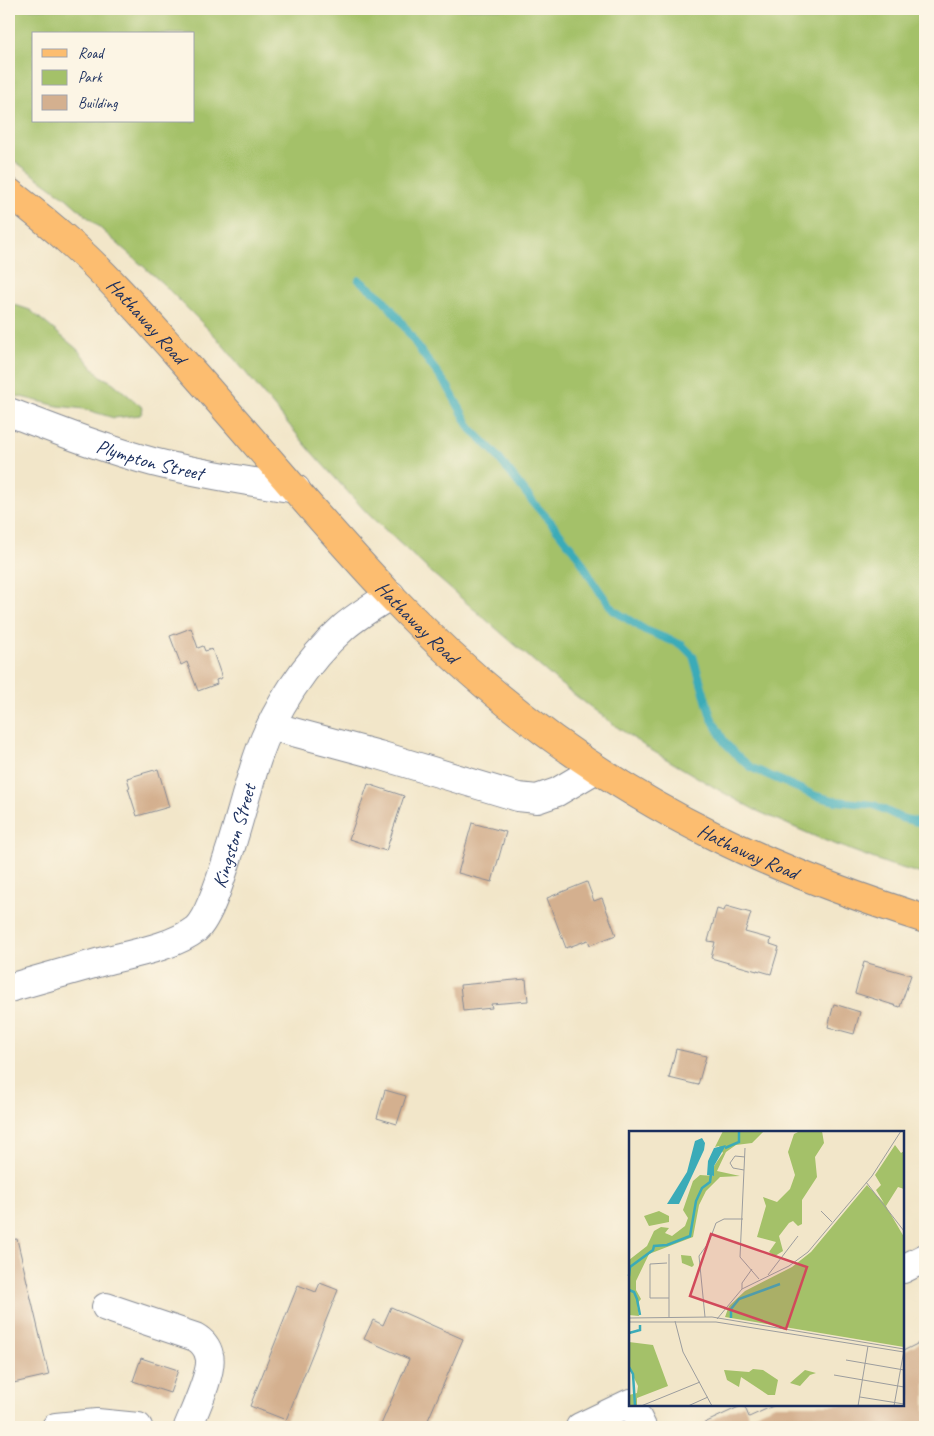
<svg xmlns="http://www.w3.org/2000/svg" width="934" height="1436" viewBox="0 0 934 1436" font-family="Caveat,sans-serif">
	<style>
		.green { fill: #a4c169; stroke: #607864; fill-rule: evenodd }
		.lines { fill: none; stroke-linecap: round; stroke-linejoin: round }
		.stream { stroke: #3babb8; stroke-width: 8 }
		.building { fill: #d4b08f }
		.minor-casing { stroke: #868a94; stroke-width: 30 }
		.major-casing { stroke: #868a94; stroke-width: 30 }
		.minor { stroke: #fff; stroke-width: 28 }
		.major { stroke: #fcbd6f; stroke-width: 28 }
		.labels { text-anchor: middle; stroke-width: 5; stroke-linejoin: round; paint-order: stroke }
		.street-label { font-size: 20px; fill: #1b2f5e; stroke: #fcf5e5 }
		.inset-river { fill: none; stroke: #3babb8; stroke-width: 2.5 }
		.inset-road { fill: none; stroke: #9c9d9e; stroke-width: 1 }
		.view { fill: #d1495b; fill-opacity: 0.15; stroke: #d1495b; stroke-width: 2.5 }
		.inset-edge { fill: none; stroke: #1b2f5e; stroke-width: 2.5 }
	</style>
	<rect width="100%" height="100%" fill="#fcf5e5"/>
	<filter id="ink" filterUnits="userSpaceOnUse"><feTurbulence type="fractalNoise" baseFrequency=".02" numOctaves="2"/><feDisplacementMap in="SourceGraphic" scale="10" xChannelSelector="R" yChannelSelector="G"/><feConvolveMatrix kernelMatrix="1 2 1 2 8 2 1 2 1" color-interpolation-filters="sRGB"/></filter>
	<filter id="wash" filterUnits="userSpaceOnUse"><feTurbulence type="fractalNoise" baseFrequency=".0096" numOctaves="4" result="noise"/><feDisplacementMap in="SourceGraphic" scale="20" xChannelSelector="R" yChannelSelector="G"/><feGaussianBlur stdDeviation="1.12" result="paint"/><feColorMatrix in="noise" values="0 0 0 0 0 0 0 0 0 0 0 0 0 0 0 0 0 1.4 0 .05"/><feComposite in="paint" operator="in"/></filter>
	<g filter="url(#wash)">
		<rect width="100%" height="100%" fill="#f2e6c9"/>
		<!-- green -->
		<g class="green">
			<path d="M9,9H921L925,33V875L888,864L821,839L755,810L724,793L646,747L617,727L559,683L431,572L368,514L314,455L217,338L161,282L66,198L9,157ZM34,34H194V121H34Z"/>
			<path d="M9,303L30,310L77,349L100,376L112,382L143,408L142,412L140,415L114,418L84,409L58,406L9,394Z"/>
		</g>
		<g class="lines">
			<!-- stream -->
			<path class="stream" d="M359,280L383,299L400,320L422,353L448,387L471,429L493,451L537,507L550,521L578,556L592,580L613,610L645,630L682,645L693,656L711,717L725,743L741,759L752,768L816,796L836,801L874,805L901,818L918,822H925"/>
		</g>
		<g id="blocks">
			<!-- building -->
			<g class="building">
				<path d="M191,628L198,648L203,646L205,651L212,649L222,678L216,680L217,684L198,691L187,662L181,665L170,636Z"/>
				<path d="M158,769L169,807L137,816L128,788H130L127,778Z"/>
				<path d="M368,784L404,796L386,851L349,839Z"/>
				<path d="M472,823L506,832L492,882L458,873Z"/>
				<path d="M587,882L594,901L602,898L616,935L590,945L588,940L566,948L547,898Z"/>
				<path d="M726,906L751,913L745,932L771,939L770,944L779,947L771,974L757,970V971L711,958L715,942L708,941L717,909L724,911Z"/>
				<path d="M864,962L911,975L900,1007L855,993Z"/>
				<path d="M526,979L528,1001L491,1004L492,1008L463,1011L460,985Z"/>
				<path d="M834,1004L860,1012L854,1034L828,1027Z"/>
				<path d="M676,1049L706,1056L698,1085L669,1078Z"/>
				<path d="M385,1090L406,1096L397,1124L377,1118Z"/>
				<path d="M17,1239L49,1375L9,1384V1240Z"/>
				<path d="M320,1283L338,1290L286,1420L250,1406L298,1285L316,1292Z"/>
				<path d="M391,1307L463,1339L425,1427H380L409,1359L364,1339L373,1320L383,1325Z"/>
				<path d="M925,1340V1421L912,1427H696L743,1405H744L749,1417L775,1405H903V1351Z"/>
				<path d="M141,1358L178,1370L170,1393L133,1381Z"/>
			</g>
		</g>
	</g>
	<g filter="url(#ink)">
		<use href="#blocks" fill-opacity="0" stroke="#868a94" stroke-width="1"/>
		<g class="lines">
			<defs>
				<g id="minor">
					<path id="s1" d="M9,412C56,430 104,449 153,462C200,474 248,481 296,489"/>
					<path d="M271,726L379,755L518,797L537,799L557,792L596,769"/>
					<path id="s2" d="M9,988C40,979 72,970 104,961C131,954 173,947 196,929C210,916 223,872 229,853C239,822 247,790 257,759C273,711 306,661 344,627C358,615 375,605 391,595"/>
					<path d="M903,1269L925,1258"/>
					<path d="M106,1307L195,1337C202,1341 207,1346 209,1355C214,1369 194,1412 188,1427"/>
					<path d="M631,1405L642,1427"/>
					<path d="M56,1427L97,1423L138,1427"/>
					<path d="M580,1427L630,1403"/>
				</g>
				<g id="major">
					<path id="s3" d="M9,192C31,209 52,226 73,245C110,278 143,316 176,353C248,433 316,517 390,595C485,695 590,775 714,836C782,870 853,896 925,919"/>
				</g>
			</defs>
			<!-- minor casing -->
			<use href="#minor" class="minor-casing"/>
			<!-- major casing -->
			<use href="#major" class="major-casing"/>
			<!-- minor -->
			<use href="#minor" class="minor"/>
			<!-- major -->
			<use href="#major" class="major"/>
		</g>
	</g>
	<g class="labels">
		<!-- street labels -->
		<g class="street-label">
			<text dy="7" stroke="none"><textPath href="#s3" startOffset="189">Hathaway Road</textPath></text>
			<text dy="7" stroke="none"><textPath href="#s1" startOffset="149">Plympton Street</textPath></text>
			<text dy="7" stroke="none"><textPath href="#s3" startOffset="594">Hathaway Road</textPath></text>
			<text dy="7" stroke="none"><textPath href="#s2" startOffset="298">Kingston Street</textPath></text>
			<text dy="7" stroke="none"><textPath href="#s3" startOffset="999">Hathaway Road</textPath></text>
		</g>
	</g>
	<!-- overview -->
	<g transform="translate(629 1131)">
		<rect width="275" height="275" fill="#f2e6c9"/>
		<path d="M94,0H135L123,12L107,14L97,21L88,40L111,45L91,46L77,60L70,74L64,106L20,123L7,150V159L12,168L8,173L10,185L0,184V129L18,115L25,100L32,96L40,97L36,102L43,105L56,95L59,87L54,79L64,50L71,44L85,45V35L94,22L90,15L86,16ZM171,0H193L195,12L186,26L188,46L173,69V93L169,95L164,90L160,92L150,105L154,120L146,125L140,121L147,111L128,106L137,75L134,66L148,71L161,58L166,44L159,21L165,3ZM266,14L272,22L275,20V58L269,56L257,75L275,106V216L96,186L100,175L116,160L163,136L182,121L238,54L255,72L247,59L252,54L246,44ZM30,80L40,85V91L20,95L15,85ZM52,124L62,125L65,134L63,136L53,132ZM0,211L24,214L39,255L8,267V275H0V264L8,262L9,255L0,237ZM124,238L134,239L149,249L146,264H139L112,246L110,256L98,249L95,239L120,241ZM176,239L187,242L181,244L171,255L161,252Z" fill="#a4c169"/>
		<path d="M73,7L76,12L75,19L50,73H38L58,41L66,10ZM97,14L85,35V45L78,44L79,30L85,17Z" fill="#3babb8"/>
		<path class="inset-river" d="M96,17L110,11V0M0,145L1,136L24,119L25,115L38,114L61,105L67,70L73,57L81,51L82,43M0,159L5,161L8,168L11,184M102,187V178L110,168L151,153M0,202L11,199V194M0,236L4,243L6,275"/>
		<path class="inset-road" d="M116,17L111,126L130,148M115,39L104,37L101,32L106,25L116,26M237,51L275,100M192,80L203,91M38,132L21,133V167H40M139,144L169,105M113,158V152L123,138M40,186V123M76,186L70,125L80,111L87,92L95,88H114M0,187L83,186L275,218M88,188L113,158L160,135L179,121L243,45L272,0M46,190L54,221L83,275M0,191H87L275,221M217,229L275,239M205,244L275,256M231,266L275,273M12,275L71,251M59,275L79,266M229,275L239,215M265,275L275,219"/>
		<path class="view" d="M82,103L178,136L157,198L61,165Z"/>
		<rect width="275" height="275" class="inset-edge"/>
	</g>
	<!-- margin -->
	<rect width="934" height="1436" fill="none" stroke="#fcf5e5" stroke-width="30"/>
	<!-- legend -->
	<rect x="32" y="32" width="162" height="90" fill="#fcf5e5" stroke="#a2a6af"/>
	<rect x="42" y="49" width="25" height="8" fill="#fcbd6f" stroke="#a2a6af"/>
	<text x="78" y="58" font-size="15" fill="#1b2f5e">Road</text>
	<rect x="42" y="70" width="25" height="15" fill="#a4c169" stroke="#a2a6af"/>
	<text x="78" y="82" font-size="15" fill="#1b2f5e">Park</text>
	<rect x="42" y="95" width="25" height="15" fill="#d4b08f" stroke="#a2a6af"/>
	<text x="78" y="108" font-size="15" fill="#1b2f5e">Building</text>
</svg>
